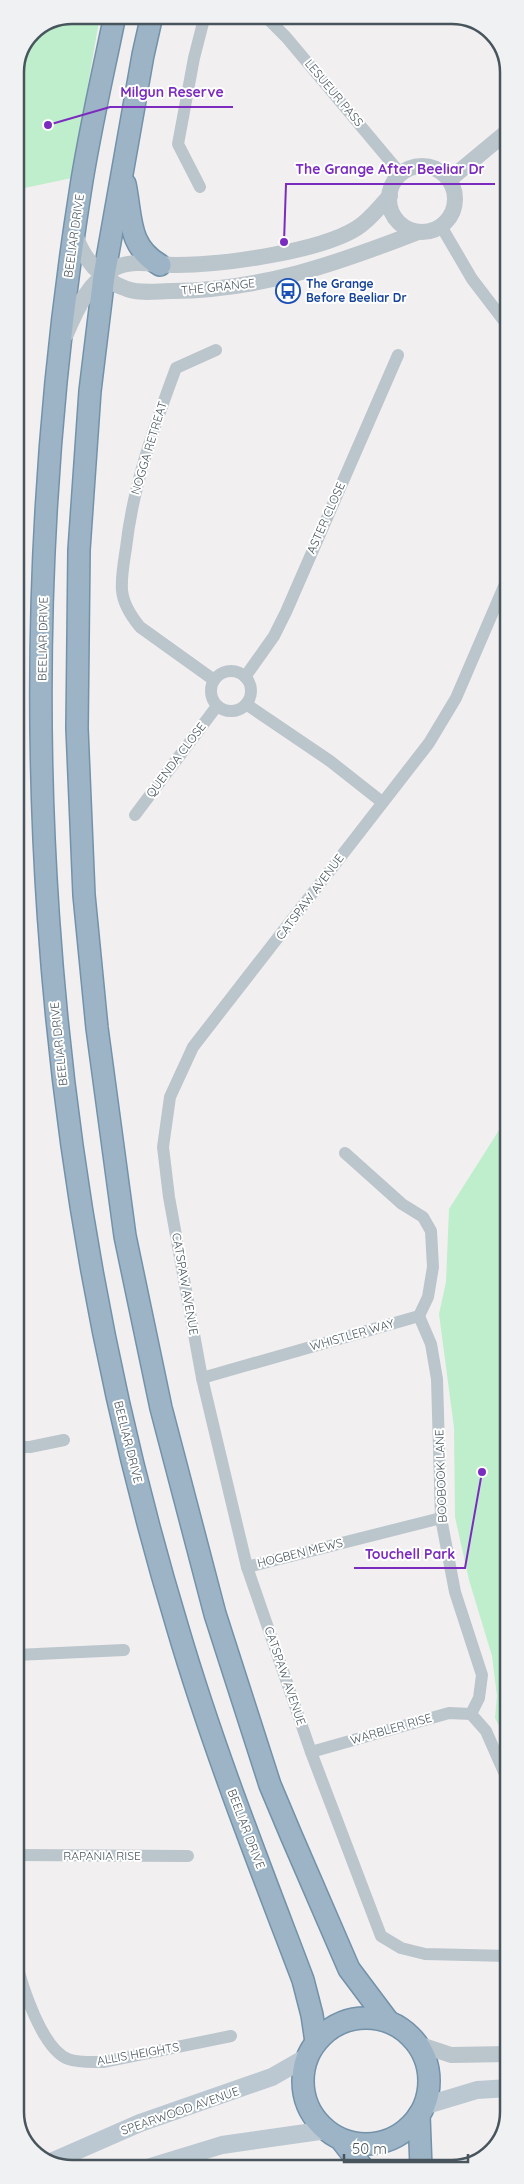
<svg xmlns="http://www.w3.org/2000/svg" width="524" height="2184" viewBox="0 0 524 2184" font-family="Quicksand,sans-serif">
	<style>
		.green { fill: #bfeecd }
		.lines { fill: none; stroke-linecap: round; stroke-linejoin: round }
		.trunk-casing { stroke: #7392a9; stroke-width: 24 }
		.minor { stroke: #bbc5cc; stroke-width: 12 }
		.tertiary { stroke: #bbc5cc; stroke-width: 16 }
		.secondary { stroke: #bbc8d1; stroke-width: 18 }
		.trunk { stroke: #9cb4c6; stroke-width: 21 }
		.labels { text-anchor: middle; stroke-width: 4; stroke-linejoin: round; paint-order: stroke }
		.street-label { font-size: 12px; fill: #48555d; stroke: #fff }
		.transit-label { font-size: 12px; font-weight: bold; fill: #164399; stroke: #fff; text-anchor: start }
		.rim { fill: none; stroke: #48555d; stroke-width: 2.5 }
		.leader { fill: none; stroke: #7b2cbf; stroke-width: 2 }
		.callout-dot { fill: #7b2cbf; stroke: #fff; stroke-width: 2 }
		.callout-label { font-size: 14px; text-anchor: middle; font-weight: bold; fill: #7b2cbf; stroke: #fff; stroke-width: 4; stroke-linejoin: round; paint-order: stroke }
	</style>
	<rect width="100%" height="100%" fill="#f2eff0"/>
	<!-- green -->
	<g class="green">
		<path d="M71,15H100L72,178L15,190V71L32,31Z"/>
		<path d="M508,1116L509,1745L495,1718L497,1696L492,1656L469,1580L455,1517L454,1428L439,1314L446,1282L449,1209Z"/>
	</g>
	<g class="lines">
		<defs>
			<g id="trunk">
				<path d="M115,15C103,74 89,133 80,193C5,671 38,1166 178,1629C213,1748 259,1864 303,1980L312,2015L316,2042"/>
				<path d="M152,15L143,55L104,276L90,391L79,550L77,728L84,895L97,1028L125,1236L161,1408L215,1614L270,1785L291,1835L349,1969L388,2021"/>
				<path d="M125,184C132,217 127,246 160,265"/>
				<circle cx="366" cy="2081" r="63"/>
				<path d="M419,2115L421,2168"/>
				<path d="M342,2141L363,2168"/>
			</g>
		</defs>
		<!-- trunk casing -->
		<use href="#trunk" class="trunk-casing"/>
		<!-- minor -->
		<g class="minor">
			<path d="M264,15L286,37L401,174"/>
			<path d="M200,187L178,144L194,58L205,15"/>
			<path d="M441,226L472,279L508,326"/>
			<path d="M508,577L456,698L429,743L193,1047L170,1097L163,1147L169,1197L202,1378L247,1567L311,1752L381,1936L401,1948L425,1954L509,1956"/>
			<circle cx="231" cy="691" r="20"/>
			<path d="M245,677L274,636L286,612L398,355"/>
			<path d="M214,680L140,627C131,616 123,604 122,590C121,576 124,561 126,548C133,485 154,427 176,368L216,350"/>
			<path d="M246,704L330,761L382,802"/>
			<path d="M135,815L217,706"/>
			<path d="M419,1316L431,1344L437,1379L441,1518L455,1592L482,1675L479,1698L471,1714L486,1731L504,1772"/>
			<path d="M202,1378L419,1316L428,1297L433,1267L431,1231L423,1217L402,1204L345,1153"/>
			<path d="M16,1447H30L64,1440"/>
			<path d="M247,1567L441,1518"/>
			<path d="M16,1655L124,1650"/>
			<path d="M311,1752L449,1713L471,1714"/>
			<path d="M16,1855L188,1856"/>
			<path d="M16,1961C22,1986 42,2049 68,2059C79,2063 92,2062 103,2062L231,2036"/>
		</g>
		<!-- tertiary -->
		<g class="tertiary">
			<circle cx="422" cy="199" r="33"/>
			<path d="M449,180L508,131"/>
			<path d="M75,233C81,257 102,281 127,289C140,294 159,291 172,291C261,290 336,264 418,232"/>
			<path d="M66,334C77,308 89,281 115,268C132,259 157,265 176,265C221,265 319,252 357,228C370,220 380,206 390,196"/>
			<path d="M418,2044L451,2055L509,2054"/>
		</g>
		<!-- secondary -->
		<g class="secondary">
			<path d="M424,2106L477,2090L509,2088"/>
			<path d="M51,2162L140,2123L272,2077L307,2057"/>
			<path d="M147,2168L222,2145L327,2130"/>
		</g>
		<!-- trunk -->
		<use href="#trunk" class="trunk"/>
	</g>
	<!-- icons -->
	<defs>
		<symbol id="bus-ring" viewBox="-11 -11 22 22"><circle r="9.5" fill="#fff" stroke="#1a4fb4" stroke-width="1.5"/><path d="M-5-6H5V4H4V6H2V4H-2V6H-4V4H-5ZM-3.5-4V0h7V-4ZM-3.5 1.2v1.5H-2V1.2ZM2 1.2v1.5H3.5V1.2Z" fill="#1a4fb4"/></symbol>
	</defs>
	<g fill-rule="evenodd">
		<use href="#bus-ring" x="274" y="277" width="28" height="28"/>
	</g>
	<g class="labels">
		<!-- street labels -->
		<g class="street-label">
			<text transform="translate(334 93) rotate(50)" y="4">LESUEUR PASS</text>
			<text transform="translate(74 236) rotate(-82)" y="4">BEELIAR DRIVE</text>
			<text transform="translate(218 287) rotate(-6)" y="4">THE GRANGE</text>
			<text transform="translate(149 448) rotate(-73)" y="4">NOGGA RETREAT</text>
			<text transform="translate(326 518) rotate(-66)" y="4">ASTER CLOSE</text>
			<text transform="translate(43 639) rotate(-89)" y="4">BEELIAR DRIVE</text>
			<text transform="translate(176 760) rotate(-53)" y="4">QUENDA CLOSE</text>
			<text transform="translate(310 897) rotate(-53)" y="4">CATSPAW AVENUE</text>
			<text transform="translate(59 1044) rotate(-96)" y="4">BEELIAR DRIVE</text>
			<text transform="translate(185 1284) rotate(80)" y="4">CATSPAW AVENUE</text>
			<text transform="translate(352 1335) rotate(-16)" y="4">WHISTLER WAY</text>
			<text transform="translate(128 1442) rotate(76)" y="4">BEELIAR DRIVE</text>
			<text transform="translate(441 1476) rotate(-92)" y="4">BOOBOOK LANE</text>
			<text transform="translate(300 1553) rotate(-14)" y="4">HOGBEN MEWS</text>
			<text transform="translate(285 1676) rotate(71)" y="4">CATSPAW AVENUE</text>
			<text transform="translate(391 1729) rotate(-16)" y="4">WARBLER RISE</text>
			<text transform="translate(246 1829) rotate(69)" y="4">BEELIAR DRIVE</text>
			<text x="102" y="1860">RAPANIA RISE</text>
			<text transform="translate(138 2054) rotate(-10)" y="4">ALLIS HEIGHTS</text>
			<text transform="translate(180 2111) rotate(-19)" y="4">SPEARWOOD AVENUE</text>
		</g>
		<!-- transit labels -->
		<g class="transit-label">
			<text x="306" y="288">The Grange<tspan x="306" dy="14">Before Beeliar Dr</tspan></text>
		</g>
	</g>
	<!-- crop -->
	<path d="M0 0H524V2184H0ZM72 24H452A48 48 0 0 1 500 72V2112A48 48 0 0 1 452 2160H72A48 48 0 0 1 24 2112V72A48 48 0 0 1 72 24Z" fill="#f0f1f2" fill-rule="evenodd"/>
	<path class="rim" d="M72 24H452A48 48 0 0 1 500 72V2112A48 48 0 0 1 452 2160H72A48 48 0 0 1 24 2112V72A48 48 0 0 1 72 24Z"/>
	<!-- callouts -->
	<path class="leader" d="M48 125L110 107H233M284 242L286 184H495M482 1472L465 1568H354"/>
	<g class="callout-dot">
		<circle cx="48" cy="125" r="5"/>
		<circle cx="284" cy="242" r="5"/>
		<circle cx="482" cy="1472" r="5"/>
	</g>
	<g class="callout-label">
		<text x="172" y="97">Milgun Reserve</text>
		<text x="390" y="174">The Grange After Beeliar Dr</text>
		<text x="410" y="1559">Touchell Park</text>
	</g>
	<!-- scale -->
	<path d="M344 2154v8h124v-8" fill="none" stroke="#48555d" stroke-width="2.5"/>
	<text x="352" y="2154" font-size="15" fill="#48555d" stroke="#ffffff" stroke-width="4" paint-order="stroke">50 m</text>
</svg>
